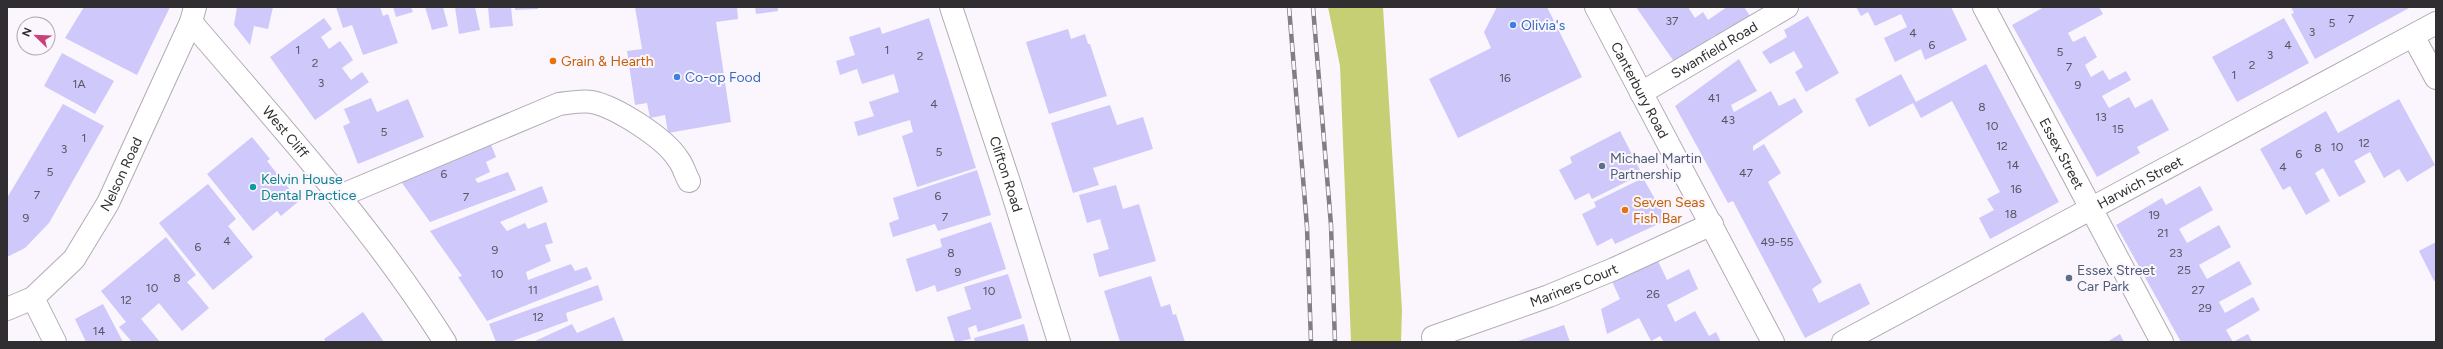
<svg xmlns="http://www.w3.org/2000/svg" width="2443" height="349" viewBox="0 0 2443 349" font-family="Figtree,sans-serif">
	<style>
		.forest { fill: #c6cf73 }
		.building { fill: #cfc8fa }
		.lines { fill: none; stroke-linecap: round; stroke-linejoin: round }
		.minor-casing { stroke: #b0acb2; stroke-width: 24 }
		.major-casing { stroke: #b0acb2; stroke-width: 24 }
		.minor { stroke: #fff; stroke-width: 22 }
		.major { stroke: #fff; stroke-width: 22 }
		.rail-casing { stroke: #817e82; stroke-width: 4.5 }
		.rail { stroke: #fbf6fd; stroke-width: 3; stroke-dasharray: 9; stroke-linecap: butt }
		.shop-dot { fill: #3f7fe0; stroke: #fbf6fd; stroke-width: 1.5 }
		.food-dot { fill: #e8710a; stroke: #fbf6fd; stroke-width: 1.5 }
		.service-dot { fill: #5c6f8a; stroke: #fbf6fd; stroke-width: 1.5 }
		.culture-dot { fill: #0f9aa8; stroke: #fbf6fd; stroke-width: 1.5 }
		.labels { text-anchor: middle; stroke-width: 4; stroke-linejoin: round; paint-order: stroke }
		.number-label { font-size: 12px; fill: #585462 }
		.shop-label { font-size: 14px; fill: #366cbe; stroke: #fbf6fd; text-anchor: start }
		.street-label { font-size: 14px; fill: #302e30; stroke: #fbf6fd }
		.food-label { font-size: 14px; fill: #c56008; stroke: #fbf6fd; text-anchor: start }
		.service-label { font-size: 14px; fill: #4e5e75; stroke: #fbf6fd; text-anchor: start }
		.culture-label { font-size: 14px; fill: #0d838f; stroke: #fbf6fd; text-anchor: start }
	</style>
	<rect width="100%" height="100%" fill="#fbf6fd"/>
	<!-- forest -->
	<path class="forest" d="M1328,7H1383L1402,310L1401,342H1351L1340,66Z"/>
	<!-- building -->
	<g class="building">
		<path d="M84,7H170L137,75L65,38Z"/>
		<path d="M237,7H273L268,29L254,26L250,45L234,25Z"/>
		<path d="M336,7H380L383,16L388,14L398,43L363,55L352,25L343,28Z"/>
		<path d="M393,7H411L413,12L396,17Z"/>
		<path d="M425,7H443L448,26L432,30Z"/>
		<path d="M455,7H475L480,30L459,34Z"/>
		<path d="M488,7H511L513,26L490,28Z"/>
		<path d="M515,7H538V9L515,10Z"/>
		<path d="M635,7H737L738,19L716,22L731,122L668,133L665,115L650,118L647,103L635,105L627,51L642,49Z"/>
		<path d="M755,7H778V11L756,14Z"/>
		<path d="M1497,7H1547L1582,77L1458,138L1429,79L1491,48L1484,32Z"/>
		<path d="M1636,7H1688L1695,18L1703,12L1708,20L1727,7H1744L1750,16L1717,39L1715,35L1675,63Z"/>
		<path d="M1856,7H1951L1967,40L1925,60L1921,49L1895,62L1884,38L1907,27L1901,14L1875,26L1868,12L1861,16Z"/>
		<path d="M2044,7H2099L2103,14L2068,33L2073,42L2085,36L2097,57L2085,65L2091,77L2103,70L2109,80L2126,71L2131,80L2102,96L2109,108L2129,97L2135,108L2152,99L2169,130L2137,147L2140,153L2097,177L2012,25Z"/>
		<path d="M2291,7H2411L2315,59L2291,14L2294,13Z"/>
		<path d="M1808,16L1839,73L1806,92L1795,72L1803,67L1794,51L1770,64L1762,52L1787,37L1784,30Z"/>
		<path d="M324,18L332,29L321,37L329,49L340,41L348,52L353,60L342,68L351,80L362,72L369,82L315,120L270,57Z"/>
		<path d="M929,18L976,168L917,187L902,136L913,132L910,120L858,136L854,122L874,116L869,102L899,92L894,74L862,84L857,69L840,75L836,61L855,55L849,37L880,27L882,34Z"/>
		<path d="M2284,18L2309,63L2237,102L2212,57Z"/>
		<path d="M1068,29L1071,39L1085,34L1088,44H1090L1107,96L1049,114L1026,42Z"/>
		<path d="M62,53L114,81L95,114L44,86Z"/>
		<path d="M1739,59L1757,91L1731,105L1734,112L1771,91L1779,106L1795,98L1803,112L1753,146V151L1764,144L1781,173L1768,182L1822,282L1812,289L1819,303L1860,283L1870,304L1805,338L1733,201L1728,203L1675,106Z"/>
		<path d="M1986,64L2059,202L1990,239L1979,218L1994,210L1987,199L2000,192L1952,101L1921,118L1913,103L1869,127L1855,99L1901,74L1916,102Z"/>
		<path d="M371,98L377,112L408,99L424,137L358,164L343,126L350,123L344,109Z"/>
		<path d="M2399,99L2435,165L2407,182L2399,169L2384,178L2370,152L2354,161L2366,182L2339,197L2323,168L2315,173L2330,201L2306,215L2290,186L2283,190L2260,149L2326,111L2338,133Z"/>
		<path d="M63,104L104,126L49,223L25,248L7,257V198Z"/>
		<path d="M1110,105L1117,125L1143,117L1153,149L1093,168L1099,185L1073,193L1051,123Z"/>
		<path d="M1620,131L1642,174L1592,199L1589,193L1575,200L1559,170L1572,163L1570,157Z"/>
		<path d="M252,137L270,159L267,161L299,201L281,216L277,211L253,231L207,174Z"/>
		<path d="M490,142L496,157L486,162L490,172L475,179L478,183L508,172L516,190L430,222L397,176Z"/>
		<path d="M977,170L991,215L938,231L935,224L893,237L889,223L899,219L893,198Z"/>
		<path d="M1643,178L1667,220L1615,244L1612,238L1597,246L1582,214L1596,207L1594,202Z"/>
		<path d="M208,184L236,219L228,226L253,257L213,290L159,223Z"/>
		<path d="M1116,185L1123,209L1139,204L1156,261L1099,277L1093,254L1109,249L1100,219L1087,223L1079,195Z"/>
		<path d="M542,186L548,202L500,222L507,231L525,223L528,229L546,222L553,243L545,245L551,261L526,272L528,280L571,264L575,271L587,267L592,279L487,321L458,277L462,276L430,231Z"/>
		<path d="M2200,186L2213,210L2179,229L2187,243L2219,225L2231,247L2199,265L2207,279L2239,261L2252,284L2219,302L2225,313L2253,297L2260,310L2226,330L2233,342L2248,334L2252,342H2181L2116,225L2162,198L2166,205Z"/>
		<path d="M991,222L1006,269L937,292L935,285L916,292L906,259L942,247L940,239Z"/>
		<path d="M166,237L196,275L187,282L209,308L182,331L159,303L141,319L160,342H132L119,327L126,322L101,291Z"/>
		<path d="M2436,242V280L2434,281L2419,251Z"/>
		<path d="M1655,255L1667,280L1689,269L1698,289L1667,305L1675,322L1695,311L1709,336L1716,332L1721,342H1664L1660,336L1651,341L1639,318L1607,334L1601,309L1620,299L1610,277Z"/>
		<path d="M1008,274L1022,318L978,332L976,325L968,328L971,339L955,342L947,317L971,309L964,287Z"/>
		<path d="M1151,276L1161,307L1170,304L1173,315L1176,314L1185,342H1120L1104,291Z"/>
		<path d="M598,285L603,300L566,313L568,321L510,342H496L489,324Z"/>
		<path d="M103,304L123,342H86L75,319Z"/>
		<path d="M363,312L384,342H326L324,339Z"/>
		<path d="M614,317L624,342H533L572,324L577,333Z"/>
		<path d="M1024,324L1029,342H975L974,338Z"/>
		<path d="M1564,325L1570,342H1515Z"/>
		<path d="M2120,334L2124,342H2107Z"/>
	</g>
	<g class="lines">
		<defs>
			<g id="minor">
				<path id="s1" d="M951,7L1010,185L1059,342"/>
				<path id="s2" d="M1984,7L2162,342"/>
				<path id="s3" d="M191,22C280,126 372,226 445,342"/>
				<path d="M2413,36L2436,78"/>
				<path id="s4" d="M1641,93L1787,7"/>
				<path d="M340,196L559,104C569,103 582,100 592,102C616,107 665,138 678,159C683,165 685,174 689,181"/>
				<path d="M33,298L55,342"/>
				<path id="s5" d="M7,309L33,298L74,259L108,203L191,22L195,7"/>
				<path id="s6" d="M1433,337L1549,296L1614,269L1712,224"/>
				<path id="s7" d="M1843,342L2436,23"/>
			</g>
			<g id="major">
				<path id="s8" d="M1596,7L1773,342"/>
			</g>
		</defs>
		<!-- minor casing -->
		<use href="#minor" class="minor-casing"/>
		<!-- major casing -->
		<use href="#major" class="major-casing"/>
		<!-- minor -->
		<use href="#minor" class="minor"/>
		<!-- major -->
		<use href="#major" class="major"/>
		<defs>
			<g id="rail">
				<path d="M1289,7L1307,227L1311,342"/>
				<path d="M1313,7L1331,225L1335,342"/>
			</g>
		</defs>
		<!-- rail casing -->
		<use href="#rail" class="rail-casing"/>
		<!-- rail -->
		<use href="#rail" class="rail"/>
	</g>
	<!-- markers -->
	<g class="shop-dot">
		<circle cx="1513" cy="25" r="4"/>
		<circle cx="677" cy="77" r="4"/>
	</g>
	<g class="food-dot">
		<circle cx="553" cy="61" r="4"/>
		<circle cx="1625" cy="210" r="4"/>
	</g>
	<g class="service-dot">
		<circle cx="1602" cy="166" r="4"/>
		<circle cx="2069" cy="278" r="4"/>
	</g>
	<circle class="culture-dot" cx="253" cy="187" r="4"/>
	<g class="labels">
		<!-- number labels -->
		<g class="number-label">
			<text x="2351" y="23">7</text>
			<text x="1672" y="25">37</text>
			<text x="2332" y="27">5</text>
			<text x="2312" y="36">3</text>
			<text x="1913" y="37">4</text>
			<text x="1932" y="49">6</text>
			<text x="2288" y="49">4</text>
			<text x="298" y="54">1</text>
			<text x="887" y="54">1</text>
			<text x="2060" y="56">5</text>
			<text x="2270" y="59">3</text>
			<text x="920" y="60">2</text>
			<text x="315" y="67">2</text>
			<text x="2252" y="69">2</text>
			<text x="2069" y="71">7</text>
			<text x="2234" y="79">1</text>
			<text x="1505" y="82">16</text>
			<text x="321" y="87">3</text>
			<text x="79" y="88">1A</text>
			<text x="2078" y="89">9</text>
			<text x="1714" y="102">41</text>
			<text x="934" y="108">4</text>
			<text x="1982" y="111">8</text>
			<text x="2101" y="121">13</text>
			<text x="1728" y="124">43</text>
			<text x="1992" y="130">10</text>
			<text x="2118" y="133">15</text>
			<text x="384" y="136">5</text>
			<text x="84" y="142">1</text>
			<text x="2364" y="147">12</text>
			<text x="2002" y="150">12</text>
			<text x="2337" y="151">10</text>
			<text x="2318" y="152">8</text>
			<text x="64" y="153">3</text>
			<text x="939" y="156">5</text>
			<text x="2299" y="158">6</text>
			<text x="2013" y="169">14</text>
			<text x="2283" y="171">4</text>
			<text x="50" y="176">5</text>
			<text x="1746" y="177">47</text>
			<text x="444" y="178">6</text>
			<text x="2016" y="193">16</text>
			<text x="37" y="199">7</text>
			<text x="938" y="200">6</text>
			<text x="466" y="201">7</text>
			<text x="2011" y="218">18</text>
			<text x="2154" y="219">19</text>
			<text x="945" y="221">7</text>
			<text x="26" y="222">9</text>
			<text x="2163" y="237">21</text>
			<text x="227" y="245">4</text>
			<text x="1777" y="246">49-55</text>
			<text x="198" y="251">6</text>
			<text x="495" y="254">9</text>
			<text x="951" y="257">8</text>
			<text x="2176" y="257">23</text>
			<text x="2184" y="274">25</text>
			<text x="958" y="276">9</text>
			<text x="497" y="278">10</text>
			<text x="177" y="282">8</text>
			<text x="152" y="292">10</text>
			<text x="533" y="294">11</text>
			<text x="2198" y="294">27</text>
			<text x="989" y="295">10</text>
			<text x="1653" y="298">26</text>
			<text x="126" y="304">12</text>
			<text x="2205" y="312">29</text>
			<text x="538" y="321">12</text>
			<text x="99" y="335">14</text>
		</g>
		<!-- shop labels -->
		<g class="shop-label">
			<text x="1521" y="30">Olivia's</text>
			<text x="685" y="82">Co-op Food</text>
		</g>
		<!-- street labels -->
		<g class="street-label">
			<text dy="5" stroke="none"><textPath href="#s4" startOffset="85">Swanfield Road</textPath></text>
			<text dy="5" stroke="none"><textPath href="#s8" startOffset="94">Canterbury Road</textPath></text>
			<text dy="5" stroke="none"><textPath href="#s3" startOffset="145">West Cliff</textPath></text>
			<text dy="5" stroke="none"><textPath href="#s2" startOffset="166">Essex Street</textPath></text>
			<text dy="5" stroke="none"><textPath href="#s5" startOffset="182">Nelson Road</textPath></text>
			<text dy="5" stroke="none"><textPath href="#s1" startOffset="176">Clifton Road</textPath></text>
			<text dy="5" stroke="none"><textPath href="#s7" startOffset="337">Harwich Street</textPath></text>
			<text dy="5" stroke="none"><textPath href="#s6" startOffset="150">Mariners Court</textPath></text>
		</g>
		<!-- food labels -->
		<g class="food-label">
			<text x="561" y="66">Grain &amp; Hearth</text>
			<text x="1633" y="207">Seven Seas<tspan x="1633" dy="16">Fish Bar</tspan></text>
		</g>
		<!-- service labels -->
		<g class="service-label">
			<text x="1610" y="163">Michael Martin<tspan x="1610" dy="16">Partnership</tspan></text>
			<text x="2077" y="275">Essex Street<tspan x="2077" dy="16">Car Park</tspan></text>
		</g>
		<!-- culture labels -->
		<g class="culture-label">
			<text x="261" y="184">Kelvin House<tspan x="261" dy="16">Dental Practice</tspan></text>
		</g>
	</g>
	<!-- border -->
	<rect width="2443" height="349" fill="none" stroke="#302e30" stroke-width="16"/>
	<!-- north arrow -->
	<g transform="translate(36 36) rotate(293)"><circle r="19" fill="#fbf6fd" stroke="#aaa6ab"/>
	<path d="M0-3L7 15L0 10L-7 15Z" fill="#ca4079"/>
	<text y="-6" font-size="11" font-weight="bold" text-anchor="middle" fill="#302e30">N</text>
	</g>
</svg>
